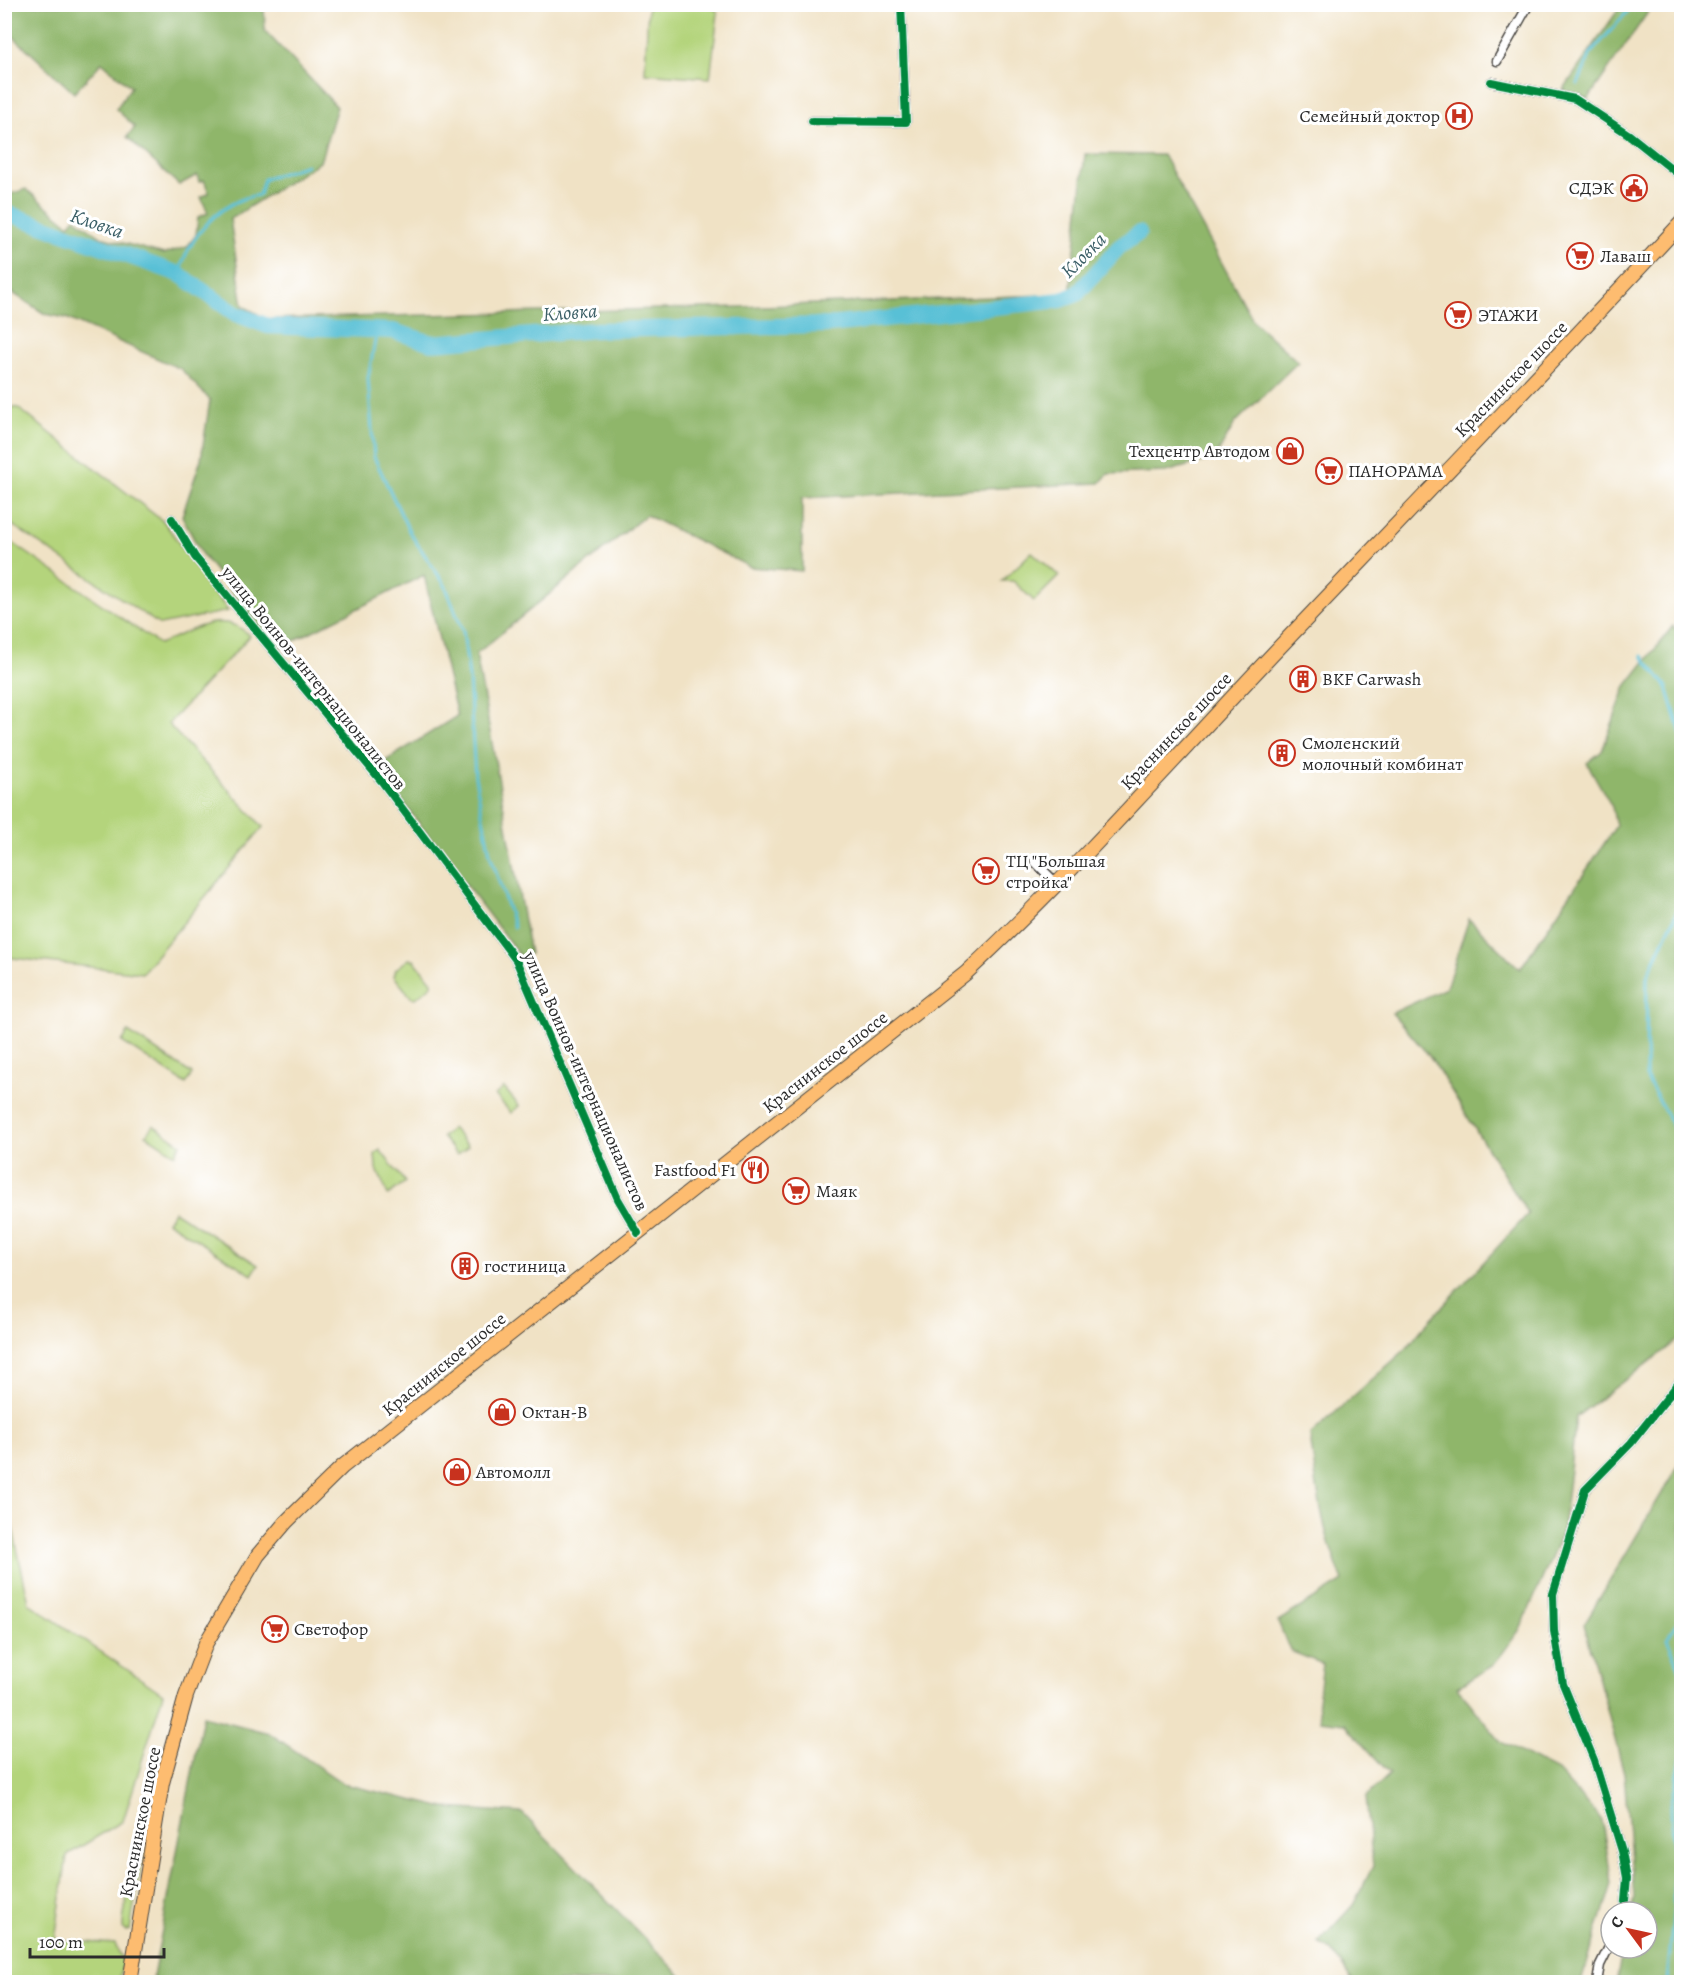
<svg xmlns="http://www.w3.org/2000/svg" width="1686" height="1987" viewBox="0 0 1686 1987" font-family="Alegreya,serif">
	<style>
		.green { fill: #b4d47b; stroke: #708053; stroke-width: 1.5 }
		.forest { fill: #8fb66b; stroke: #5d704b; stroke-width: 1.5 }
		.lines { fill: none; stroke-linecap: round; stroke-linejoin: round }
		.stream { stroke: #58c0d6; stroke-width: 3 }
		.river { stroke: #58c0d6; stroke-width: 16 }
		.street-casing { stroke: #494642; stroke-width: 11 }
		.primary-casing { stroke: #494642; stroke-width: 16 }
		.street { stroke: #fff; stroke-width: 8 }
		.primary { stroke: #fdbc6f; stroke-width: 14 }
		.cycleway-casing { stroke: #fff; stroke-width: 11 }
		.cycleway { stroke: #00873e; stroke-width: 8 }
		.labels { text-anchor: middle; stroke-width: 6; stroke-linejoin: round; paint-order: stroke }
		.poi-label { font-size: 18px; fill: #2b2b2b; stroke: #fff; text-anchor: start }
		.street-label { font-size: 18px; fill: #2b2b2b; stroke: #fff }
		.water-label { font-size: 20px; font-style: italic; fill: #3b5f67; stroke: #fff }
	</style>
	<rect width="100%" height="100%" fill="#fff"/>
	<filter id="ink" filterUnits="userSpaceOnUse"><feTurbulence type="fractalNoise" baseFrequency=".0167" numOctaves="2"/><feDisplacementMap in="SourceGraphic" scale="12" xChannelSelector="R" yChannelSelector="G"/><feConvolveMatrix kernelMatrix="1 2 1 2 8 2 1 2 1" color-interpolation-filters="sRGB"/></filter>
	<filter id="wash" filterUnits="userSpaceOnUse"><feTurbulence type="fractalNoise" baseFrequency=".008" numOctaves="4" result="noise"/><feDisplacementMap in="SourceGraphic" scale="24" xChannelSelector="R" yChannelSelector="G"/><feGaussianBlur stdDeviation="1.35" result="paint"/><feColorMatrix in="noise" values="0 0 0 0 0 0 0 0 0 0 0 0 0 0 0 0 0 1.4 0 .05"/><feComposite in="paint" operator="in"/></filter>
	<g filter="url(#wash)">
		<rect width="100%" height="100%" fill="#f0e2c5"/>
		<!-- green -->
		<g class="green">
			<path d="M648,5H712L718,13L710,78L645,73Z"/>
			<path d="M5,406L18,408L164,522L228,611L160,625L5,520Z"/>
			<path d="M4,537L159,644C191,632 221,607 250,636L168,724L263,827L142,973L5,957Z"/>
			<path d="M1032,552L1059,576L1034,601L1013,581H1002Z"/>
			<path d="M409,959L414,960L432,982V985L416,998L411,997L394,976L396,969Z"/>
			<path d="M128,1032L192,1074L186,1084L122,1042Z"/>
			<path d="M504,1088L519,1106L511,1113L495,1095Z"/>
			<path d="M153,1125L181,1144L175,1154L146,1135Z"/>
			<path d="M452,1128L468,1146L457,1155L442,1137Z"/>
			<path d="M380,1150L405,1182L388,1195L376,1167L375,1154Z"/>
			<path d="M174,1211L258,1265L252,1275L167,1221Z"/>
			<path d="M4,1489L29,1603L163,1694L123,1821L67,1855L55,1940L115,1944L123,1962L119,1982H5Z"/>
			<path d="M141,1831L146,1835L130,1930L126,1931L123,1929V1921L137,1834Z"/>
		</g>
		<!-- forest -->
		<g class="forest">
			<path d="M1622,4L1653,5L1588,99L1563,90Z"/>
			<path d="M4,5H264L265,31L337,107L320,162L230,219L243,306L267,319L739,307L1070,294L1085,154L1163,155L1254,322L1298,362L1235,423L1215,458L1166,472L1108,474L1100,483L802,498V571L750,567L646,515L476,654L530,954L520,956L376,767L457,716L424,575L277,649L201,553L182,516L201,459L210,400L181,369L66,318L45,314L5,288V196L26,189L69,225L75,218L101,237L164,254L187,247L196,235L198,217L208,213L201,197L209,193L204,180L199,182L197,175L179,185L127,137L135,127L116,109L131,87L102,62L74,93L5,29Z"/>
			<path d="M1673,626L1682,635L1681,1338L1576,1417L1563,1531L1521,1628L1494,1665L1457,1687L1501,1742L1557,1771L1602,1820L1612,1884L1581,1982H1353L1332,1951L1318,1943L1353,1905L1373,1866L1366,1797L1390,1774L1345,1724L1320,1721L1318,1701L1323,1664L1290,1651L1278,1621L1343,1581C1321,1530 1317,1489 1310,1435L1406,1349L1422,1329L1528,1214L1431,1058L1392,1013L1446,988L1469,919L1520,969L1616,826L1612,807L1587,763L1602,751L1626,686Z"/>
			<path d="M1681,1461V1982H1616L1623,1948H1647V1912H1631L1634,1897L1624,1773L1584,1624Z"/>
			<path d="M203,1716L269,1733L344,1784L445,1808L522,1813L687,1982H158L153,1977Z"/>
		</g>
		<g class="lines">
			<!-- stream -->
			<g class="stream">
				<path d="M1578,84L1591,53L1634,4"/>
				<path d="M179,274C189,237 220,200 259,195L264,179L307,165"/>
				<path d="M377,330L368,378L374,457L410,533L445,585L463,631L469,677L475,777L490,854L514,927"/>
				<path d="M1642,656L1667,687L1682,737"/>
				<path d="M1682,901L1647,977L1646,1077L1682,1143"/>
				<path d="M1682,1616L1667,1638L1682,1674"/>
				<path d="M1667,1982L1674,1909L1671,1806L1682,1755"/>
			</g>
			<!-- river -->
			<path class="river" d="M4,212L179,274L236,314L268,326L393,331L432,343L596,330L829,325L1061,300L1077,294L1119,247L1139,233"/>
		</g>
	</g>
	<g filter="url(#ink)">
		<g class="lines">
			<defs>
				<g id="street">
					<path d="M1497,61L1529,4"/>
					<path d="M1491,82L1575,99L1628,134L1682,177"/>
					<path d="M812,121L906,122L901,4"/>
					<path d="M172,519L195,557L383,783L516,960L618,1199L638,1233"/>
					<path d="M1035,862L1057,884"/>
					<path d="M1624,1912L1627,1878L1622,1851L1594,1760L1563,1684L1554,1631L1553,1594L1585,1490L1631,1443L1682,1379"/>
					<path d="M1597,1982L1600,1965L1611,1943"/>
				</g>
				<path id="primary" d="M130,1982L162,1783L186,1696L206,1643L258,1555L286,1522L342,1467L966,973C1074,872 1172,761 1273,654C1410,510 1548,368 1682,222"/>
			</defs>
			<!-- street casing -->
			<use href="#street" class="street-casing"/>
			<!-- primary casing -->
			<use href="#primary" class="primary-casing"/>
			<!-- street -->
			<use href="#street" class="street"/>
			<!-- primary -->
			<use href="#primary" class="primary"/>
			<defs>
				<g id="cycleway">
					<path d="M1491,82L1575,99L1628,134L1682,177"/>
					<path d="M812,121L906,122L901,4"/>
					<path d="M172,519L195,557L383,783L516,960L618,1199L638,1233"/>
					<path d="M1624,1912L1627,1878L1622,1851L1594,1760L1563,1684L1554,1631L1553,1594L1585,1490L1631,1443L1682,1379"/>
				</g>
			</defs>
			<!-- cycleway casing -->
			<use href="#cycleway" class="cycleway-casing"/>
			<!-- cycleway -->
			<use href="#cycleway" class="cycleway"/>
		</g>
	</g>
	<!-- icons -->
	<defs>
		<symbol id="hospital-ring" viewBox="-11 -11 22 22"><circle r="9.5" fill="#fff" stroke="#c8321e" stroke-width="1.5"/><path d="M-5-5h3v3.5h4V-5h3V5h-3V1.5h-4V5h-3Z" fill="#c8321e"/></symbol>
		<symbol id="civic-ring" viewBox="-11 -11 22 22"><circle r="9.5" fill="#fff" stroke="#c8321e" stroke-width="1.5"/><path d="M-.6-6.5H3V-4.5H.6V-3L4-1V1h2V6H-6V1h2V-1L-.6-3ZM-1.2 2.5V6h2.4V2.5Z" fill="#c8321e"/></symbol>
		<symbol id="supermarket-ring" viewBox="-11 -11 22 22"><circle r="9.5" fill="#fff" stroke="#c8321e" stroke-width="1.5"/><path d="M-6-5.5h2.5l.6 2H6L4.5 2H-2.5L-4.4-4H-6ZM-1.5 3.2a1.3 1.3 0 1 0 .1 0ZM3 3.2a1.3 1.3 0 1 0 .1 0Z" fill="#c8321e"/></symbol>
		<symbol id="shop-ring" viewBox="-11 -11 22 22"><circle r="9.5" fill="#fff" stroke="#c8321e" stroke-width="1.5"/><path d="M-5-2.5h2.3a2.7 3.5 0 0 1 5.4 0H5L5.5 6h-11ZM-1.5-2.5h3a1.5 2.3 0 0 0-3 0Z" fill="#c8321e"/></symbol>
		<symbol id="building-ring" viewBox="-11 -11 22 22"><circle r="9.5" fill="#fff" stroke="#c8321e" stroke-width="1.5"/><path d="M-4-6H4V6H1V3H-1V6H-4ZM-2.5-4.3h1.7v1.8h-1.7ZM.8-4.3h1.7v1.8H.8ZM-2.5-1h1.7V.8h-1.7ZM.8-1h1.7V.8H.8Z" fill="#c8321e"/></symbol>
		<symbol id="restaurant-ring" viewBox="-11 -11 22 22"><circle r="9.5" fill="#fff" stroke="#c8321e" stroke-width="1.5"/><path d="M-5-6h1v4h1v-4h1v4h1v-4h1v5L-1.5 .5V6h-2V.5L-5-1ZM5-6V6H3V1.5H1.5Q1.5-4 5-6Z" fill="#c8321e"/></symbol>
	</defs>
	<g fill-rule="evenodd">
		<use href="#hospital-ring" x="1444" y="101" width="30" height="30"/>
		<use href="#civic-ring" x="1619" y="173" width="30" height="30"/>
		<use href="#supermarket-ring" x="1565" y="241" width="30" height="30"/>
		<use href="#supermarket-ring" x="1443" y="300" width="30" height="30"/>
		<use href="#shop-ring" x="1275" y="436" width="30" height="30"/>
		<use href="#supermarket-ring" x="1314" y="456" width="30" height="30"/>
		<use href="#building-ring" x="1288" y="664" width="30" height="30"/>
		<use href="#building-ring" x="1267" y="738" width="30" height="30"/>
		<use href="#supermarket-ring" x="971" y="856" width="30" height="30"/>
		<use href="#restaurant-ring" x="740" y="1155" width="30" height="30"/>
		<use href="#supermarket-ring" x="781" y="1176" width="30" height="30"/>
		<use href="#building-ring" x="450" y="1251" width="30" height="30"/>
		<use href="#shop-ring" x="487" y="1397" width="30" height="30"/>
		<use href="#shop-ring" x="442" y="1457" width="30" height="30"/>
		<use href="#supermarket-ring" x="260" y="1614" width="30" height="30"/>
	</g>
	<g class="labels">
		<!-- poi labels -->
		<g class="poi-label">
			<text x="1440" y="122" text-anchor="end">Семейный доктор</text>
			<text x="1614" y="194" text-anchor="end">СДЭК</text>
			<text x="1600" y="262">Лаваш</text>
			<text x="1478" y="321">ЭТАЖИ</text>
			<text x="1270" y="457" text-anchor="end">Техцентр Автодом</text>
			<text x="1348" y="477">ПАНОРАМА</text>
			<text x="1322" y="685">BKF Carwash</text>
			<text x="1302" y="749">Смоленский<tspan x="1302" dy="21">молочный комбинат</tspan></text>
			<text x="1006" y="867">ТЦ "Большая<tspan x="1006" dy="21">стройка"</tspan></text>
			<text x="736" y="1176" text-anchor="end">Fastfood F1</text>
			<text x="816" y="1197">Маяк</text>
			<text x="484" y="1272">гостиница</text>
			<text x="522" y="1418">Октан-В</text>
			<text x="476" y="1478">Автомолл</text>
			<text x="294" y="1635">Светофор</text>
		</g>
		<!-- street labels -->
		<g class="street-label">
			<text transform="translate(1511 379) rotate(-46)" y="6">Краснинское шоссе</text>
			<text transform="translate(314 678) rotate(51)" y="6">улица Воинов-интернационалистов</text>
			<text transform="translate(1176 731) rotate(-47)" y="6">Краснинское шоссе</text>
			<text transform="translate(825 1062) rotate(-38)" y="6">Краснинское шоссе</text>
			<text transform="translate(586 1081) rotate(66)" y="6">улица Воинов-интернационалистов</text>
			<text transform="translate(444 1364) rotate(-39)" y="6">Краснинское шоссе</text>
			<text transform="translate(140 1822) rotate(-79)" y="6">Краснинское шоссе</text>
		</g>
		<!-- water labels -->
		<g class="water-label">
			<text transform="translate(97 223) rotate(19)" y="7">Кловка</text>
			<text transform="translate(1083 255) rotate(-45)" y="7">Кловка</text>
			<text transform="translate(570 312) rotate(-4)" y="7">Кловка</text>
		</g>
	</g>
	<!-- margin -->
	<rect width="1686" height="1987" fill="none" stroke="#fff" stroke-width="24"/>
	<!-- north arrow -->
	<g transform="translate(1629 1930) rotate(303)"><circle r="28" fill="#ffffff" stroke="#aaaaaa" stroke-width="1.5"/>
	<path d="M0-4.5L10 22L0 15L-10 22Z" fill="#c8321e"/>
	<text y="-9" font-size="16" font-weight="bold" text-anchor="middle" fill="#2b2b2b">С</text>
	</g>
	<!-- scale -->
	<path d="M30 1948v9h134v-9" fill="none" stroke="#2b2b2b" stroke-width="3"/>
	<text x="39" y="1948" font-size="18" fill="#2b2b2b" stroke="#ffffff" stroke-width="4.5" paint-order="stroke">100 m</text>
</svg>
